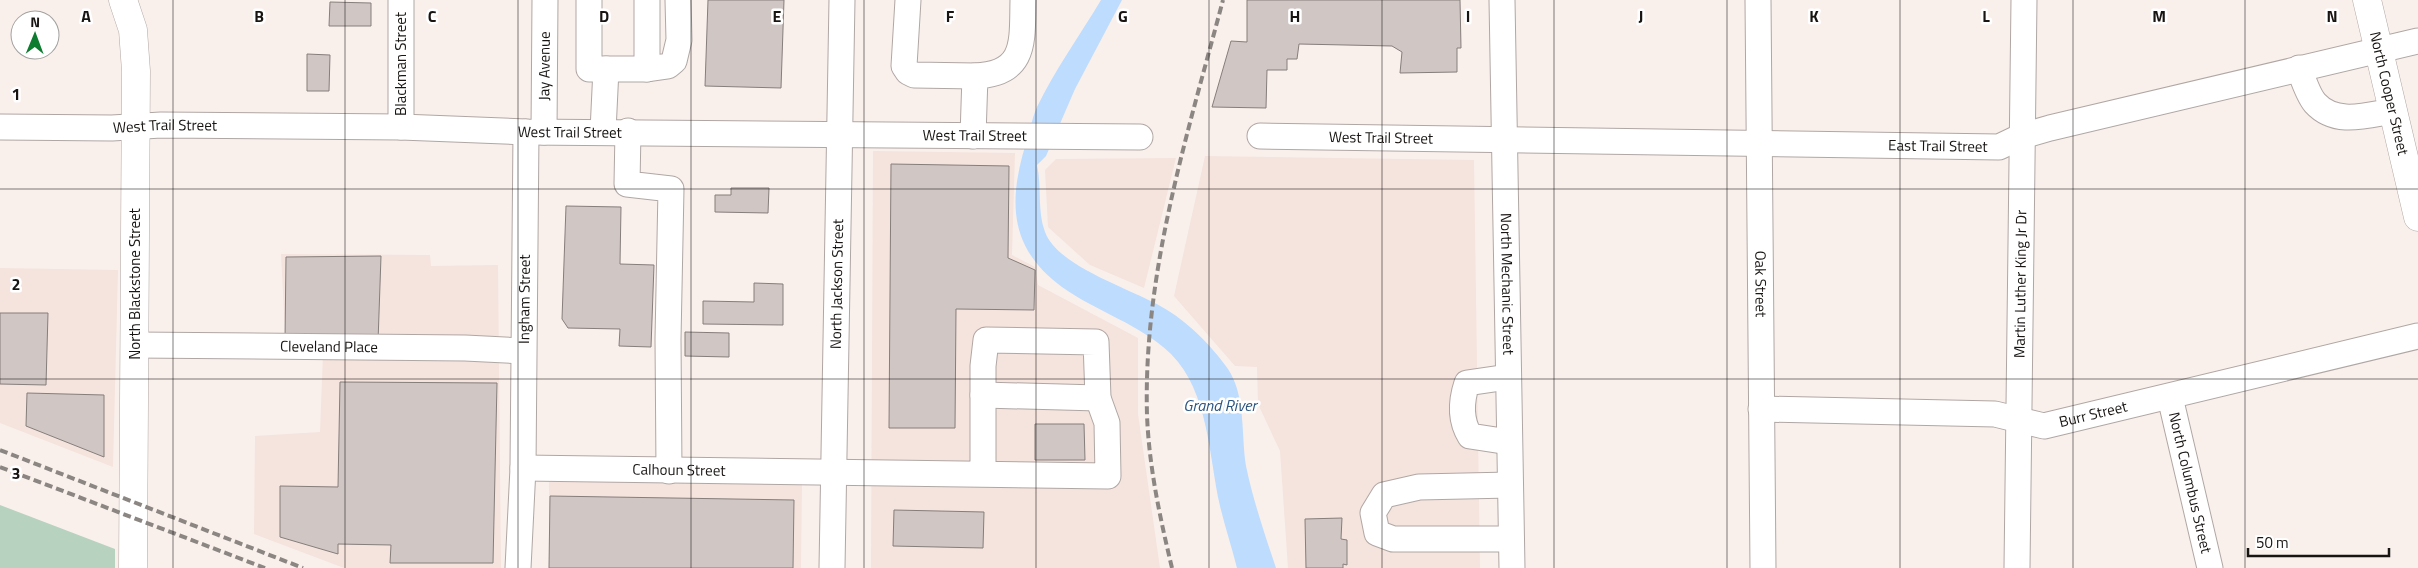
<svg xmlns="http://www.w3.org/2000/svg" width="2418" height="568" viewBox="0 0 2418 568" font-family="'Titillium Web',sans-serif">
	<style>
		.built { fill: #f5e3dd }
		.green { fill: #b8d2c0 }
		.water { fill: #bddcfe }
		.building { fill: #d0c7c4; stroke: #867e7b }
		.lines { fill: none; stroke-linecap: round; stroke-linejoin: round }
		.minor-casing { stroke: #b0a7a4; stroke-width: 27 }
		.major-casing { stroke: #b0a7a4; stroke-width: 29 }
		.minor { stroke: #fff; stroke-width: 25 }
		.major { stroke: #fff; stroke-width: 28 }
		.rail { stroke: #8c8683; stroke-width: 4; stroke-dasharray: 8 4; stroke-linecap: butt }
		.grid { fill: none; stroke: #171412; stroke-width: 1; stroke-opacity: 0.55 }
		.labels { text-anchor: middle; stroke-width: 5; stroke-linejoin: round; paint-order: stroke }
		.street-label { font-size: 15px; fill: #171412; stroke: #fff }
		.water-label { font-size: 16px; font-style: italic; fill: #2a5480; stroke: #fff }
		.grid-label { font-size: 16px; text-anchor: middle; font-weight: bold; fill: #171412; stroke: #fff; stroke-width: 5; stroke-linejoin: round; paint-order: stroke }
	</style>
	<rect width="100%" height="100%" fill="#f9f0ec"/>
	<!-- built -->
	<g class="built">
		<path d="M873,151L1015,153L1012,255L1035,267L1038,285L1138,338V414L1160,568H871Z"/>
		<path d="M1205,156L1474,160L1480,568H1288L1280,451L1258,404L1257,367L1235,366L1174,296Z"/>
		<path d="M1176,158L1144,288L1090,265L1048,227L1045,170L1056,159Z"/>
		<path d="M281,254L430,255L431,266L498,265L501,568H344L254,534L255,436L320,432L323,354L286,352Z"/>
		<path d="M0,268L118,270L113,467L0,423Z"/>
		<path d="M549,478L802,484L801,568H549Z"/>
	</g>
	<!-- green -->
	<path class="green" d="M0,505L115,549V568H0Z"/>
	<!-- water -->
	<path class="water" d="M1101,0H1122L1075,89L1046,156L1037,165C1042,187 1037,211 1045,232C1058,267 1132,289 1162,307C1187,321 1211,345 1228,369C1246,396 1241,435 1246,466C1253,500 1265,535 1276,568H1237C1232,548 1225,527 1220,506C1209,458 1209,392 1171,354C1140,324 1097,312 1062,287C1009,248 1008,202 1026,143C1030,131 1032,118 1037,107C1055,70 1080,35 1101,0Z"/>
	<!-- building -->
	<g class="building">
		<path d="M708,0H784L781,88L705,86Z"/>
		<path d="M1247,0H1460L1461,48H1457V72L1400,73L1402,52L1392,46L1299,44L1297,59H1287V70H1267L1266,108L1212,107L1231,41L1247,42Z"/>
		<path d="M330,2L371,3V26H329Z"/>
		<path d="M307,54L330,55L329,91H307Z"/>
		<path d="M891,164L1009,166L1008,258L1035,270L1034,310L956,309L955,428H889Z"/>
		<path d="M731,188H769L768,213L715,212V195H731Z"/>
		<path d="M566,206L621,207L620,264L654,265L651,347L619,346L620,329L568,328L562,319Z"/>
		<path d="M381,256L378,342L285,340L286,257Z"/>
		<path d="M754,283L783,284V325L703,324V301L754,302Z"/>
		<path d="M0,313H48L46,385L0,384Z"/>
		<path d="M685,332L729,333V357L685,356Z"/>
		<path d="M340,382L497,383L493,563H390L391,545L338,544V554L280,537V486L338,487Z"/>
		<path d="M27,393L104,395V457L26,426Z"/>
		<path d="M1035,424H1084L1085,460H1035Z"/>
		<path d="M550,496L794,500L793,568H549Z"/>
		<path d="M894,510L984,512L983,548L893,546Z"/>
		<path d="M1342,518L1341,539L1347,540V565L1343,564V568H1306L1305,519Z"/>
	</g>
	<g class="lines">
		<defs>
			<g id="minor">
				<path d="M589,0V69H606L603,131"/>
				<path d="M908,0L904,66L908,72L914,75L975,76"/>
				<path id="s1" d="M1502,0L1512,568"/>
				<path id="s2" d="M1758,0L1763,568"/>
				<path d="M2299,68C2303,79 2308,95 2315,103C2336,126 2367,115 2393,111"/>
				<path d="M606,69H647V0"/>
				<path d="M647,69L668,66L674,61L679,40L678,0"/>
				<path id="s3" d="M0,127L112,128L161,125L401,127L526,132L1140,137"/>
				<path d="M401,127V0"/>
				<path d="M628,131L627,184L671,189L668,339L669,471"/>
				<path id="s4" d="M544,132L545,0"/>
				<path d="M973,136L975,76C1027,74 1022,41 1023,0"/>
				<path id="s5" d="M1260,136L1999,147L2022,136L2050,128L2418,41"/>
				<path id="s6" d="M135,345L465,348L523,351"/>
				<path d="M1508,377L1467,383C1461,401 1460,420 1470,436L1509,442"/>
				<path d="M983,395L1098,398"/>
				<path id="s7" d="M2170,397L2210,568"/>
				<path id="s8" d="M1761,409L1995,414L2044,426L2418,336"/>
				<path id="s9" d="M523,468L1108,476L1107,423L1098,398L1096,342L986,340L983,366V474"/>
				<path d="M1510,485L1419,487L1384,495L1373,513L1377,533L1393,539H1511"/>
				<path id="s10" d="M518,568L523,468L526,132"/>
				<path id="s11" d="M832,568L842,0"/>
				<path id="s12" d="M2017,568L2024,0"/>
			</g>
			<g id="major">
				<path d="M123,0L133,30L136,71L133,568"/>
				<path id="s13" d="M2367,0L2418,217"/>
			</g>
		</defs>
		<!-- minor casing -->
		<use href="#minor" class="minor-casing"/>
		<!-- major casing -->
		<use href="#major" class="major-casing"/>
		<!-- minor -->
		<use href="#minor" class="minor"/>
		<!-- major -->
		<use href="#major" class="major"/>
		<!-- rail -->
		<g class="rail">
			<path d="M0,450L303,568"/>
			<path d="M0,467L265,568"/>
			<path d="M1172,568C1160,518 1149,467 1147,415C1143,273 1187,136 1223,0"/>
		</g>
	</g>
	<!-- grid -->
	<path class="grid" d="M173,0V568M345,0V568M518,0V568M691,0V568M864,0V568M1036,0V568M1209,0V568M1382,0V568M1554,0V568M1727,0V568M1900,0V568M2073,0V568M2245,0V568M0,189H2418M0,379H2418"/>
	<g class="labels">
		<!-- street labels -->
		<g class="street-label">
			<text transform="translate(401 64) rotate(-90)" y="5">Blackman Street</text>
			<text dy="5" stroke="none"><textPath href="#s4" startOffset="66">Jay Avenue</textPath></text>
			<text dy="5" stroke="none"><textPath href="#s13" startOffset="96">North Cooper Street</textPath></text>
			<text dy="5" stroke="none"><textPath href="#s3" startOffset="165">West Trail Street</textPath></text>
			<text dy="5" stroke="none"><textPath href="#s3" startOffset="570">West Trail Street</textPath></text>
			<text dy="5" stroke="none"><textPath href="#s3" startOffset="975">West Trail Street</textPath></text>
			<text dy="5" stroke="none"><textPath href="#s5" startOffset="121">West Trail Street</textPath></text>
			<text dy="5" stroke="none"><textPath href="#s5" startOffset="678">East Trail Street</textPath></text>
			<text transform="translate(135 284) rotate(-90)" y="5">North Blackstone Street</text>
			<text dy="5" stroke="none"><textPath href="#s11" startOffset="284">North Jackson Street</textPath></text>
			<text dy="5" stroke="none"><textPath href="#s1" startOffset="284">North Mechanic Street</textPath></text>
			<text dy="5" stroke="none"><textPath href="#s2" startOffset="284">Oak Street</textPath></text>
			<text dy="5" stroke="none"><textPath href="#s12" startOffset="284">Martin Luther King Jr Dr</textPath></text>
			<text dy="5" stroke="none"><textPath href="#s10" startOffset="269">Ingham Street</textPath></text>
			<text dy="5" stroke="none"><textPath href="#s6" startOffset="194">Cleveland Place</textPath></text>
			<text dy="5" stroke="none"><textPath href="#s8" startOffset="335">Burr Street</textPath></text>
			<text dy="5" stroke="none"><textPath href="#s9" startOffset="156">Calhoun Street</textPath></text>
			<text dy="5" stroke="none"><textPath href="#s7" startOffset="88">North Columbus Street</textPath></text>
		</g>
		<!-- water labels -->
		<g class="water-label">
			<text x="1220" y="411">Grand River</text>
		</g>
	</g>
	<g class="grid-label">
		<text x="86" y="22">A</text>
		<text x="259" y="22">B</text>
		<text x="432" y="22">C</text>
		<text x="604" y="22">D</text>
		<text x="777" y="22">E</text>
		<text x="950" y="22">F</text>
		<text x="1123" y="22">G</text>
		<text x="1295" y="22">H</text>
		<text x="1468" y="22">I</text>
		<text x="1641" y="22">J</text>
		<text x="1814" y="22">K</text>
		<text x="1986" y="22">L</text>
		<text x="2159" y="22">M</text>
		<text x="2332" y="22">N</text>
		<text x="16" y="100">1</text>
		<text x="16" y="290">2</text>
		<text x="16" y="479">3</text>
	</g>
	<!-- north arrow -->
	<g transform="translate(35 35) rotate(1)"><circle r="24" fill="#ffffff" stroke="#a2a1a0"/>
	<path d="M0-4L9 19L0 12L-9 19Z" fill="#0d7b30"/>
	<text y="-8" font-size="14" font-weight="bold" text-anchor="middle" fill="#171412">N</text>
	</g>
	<!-- scale -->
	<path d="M2248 548v8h141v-8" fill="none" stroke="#171412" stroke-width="2.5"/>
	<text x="2256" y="548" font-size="15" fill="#171412" stroke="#ffffff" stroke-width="4" paint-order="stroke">50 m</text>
</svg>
